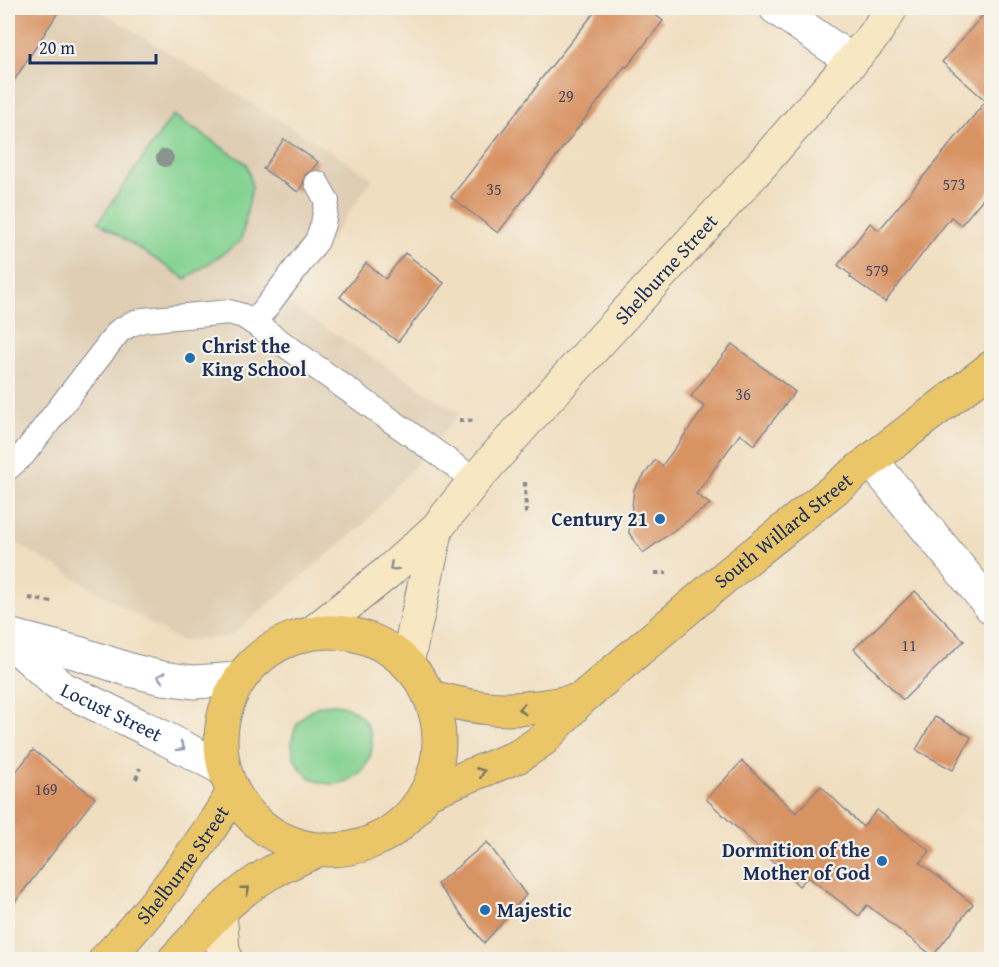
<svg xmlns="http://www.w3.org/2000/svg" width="999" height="967" viewBox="0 0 999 967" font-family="'Gentium Book Plus',serif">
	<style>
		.built { fill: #dfceb4 }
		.green { fill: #83d291; stroke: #4f8078; stroke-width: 1.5 }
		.building { fill: #d89363 }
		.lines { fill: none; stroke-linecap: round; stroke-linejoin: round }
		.lane-casing { stroke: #86868f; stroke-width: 26 }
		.street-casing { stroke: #86868f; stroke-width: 35 }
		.secondary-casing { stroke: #86868f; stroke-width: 35 }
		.primary-casing { stroke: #86868f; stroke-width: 35 }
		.path { stroke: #86868f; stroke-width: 4; stroke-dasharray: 4.5 4.5; stroke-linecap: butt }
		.lane { stroke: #fff; stroke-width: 24 }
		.street { stroke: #fff; stroke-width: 33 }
		.secondary { stroke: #f7e8c3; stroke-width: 33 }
		.primary { stroke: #eac669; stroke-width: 33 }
		.tree { fill: #899491 }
		.oneway { stroke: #898c90 }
		.oneway2 { stroke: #8d97ae }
		.oneway3 { stroke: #787363 }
		.poi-dot { fill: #1f6fb2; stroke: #f7f3e8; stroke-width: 2 }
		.labels { text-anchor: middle; stroke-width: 4.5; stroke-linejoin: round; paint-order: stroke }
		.number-label { font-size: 16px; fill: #4a485f }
		.street-label { font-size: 20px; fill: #1b2f5e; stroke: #f7f3e8 }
		.poi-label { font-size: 20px; font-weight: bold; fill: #1b2f5e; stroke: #f7f3e8; text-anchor: start }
	</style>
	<rect width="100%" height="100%" fill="#f7f3e8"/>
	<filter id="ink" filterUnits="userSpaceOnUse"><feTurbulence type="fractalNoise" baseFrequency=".0167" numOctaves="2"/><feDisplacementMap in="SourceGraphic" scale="12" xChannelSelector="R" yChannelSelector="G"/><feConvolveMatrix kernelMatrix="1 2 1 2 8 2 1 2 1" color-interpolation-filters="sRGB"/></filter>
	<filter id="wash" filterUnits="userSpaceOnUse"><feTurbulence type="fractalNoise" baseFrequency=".008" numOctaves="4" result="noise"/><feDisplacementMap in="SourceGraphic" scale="24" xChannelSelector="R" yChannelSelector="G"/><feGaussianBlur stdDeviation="1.35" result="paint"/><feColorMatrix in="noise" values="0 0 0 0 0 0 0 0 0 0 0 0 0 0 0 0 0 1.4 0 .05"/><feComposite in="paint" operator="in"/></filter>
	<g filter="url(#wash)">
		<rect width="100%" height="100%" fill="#f0dec0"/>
		<!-- built -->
		<path class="built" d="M8,8H96L373,178L286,303L460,413L363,525L230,636L180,641L8,538Z"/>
		<!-- green -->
		<g class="green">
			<path d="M173,115L247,164L252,187L241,241L186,279L98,222Z"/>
			<circle cx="332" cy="744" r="40"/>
		</g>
		<g id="blocks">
			<!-- building -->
			<g class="building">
				<path d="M8,8H61L8,90Z"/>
				<path d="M598,8H646L663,21L627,67L625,66L498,233L451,197L538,85L537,84Z"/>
				<path d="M989,8H992V188L961,225L951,217L885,302L850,277L851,275L838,265L870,223L879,230L986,101L942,62Z"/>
				<path d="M284,139L318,162L312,170L305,175L303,184L298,192L263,169Z"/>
				<path d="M405,253L444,283L398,342L340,297L366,263L385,279Z"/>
				<path d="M732,344L795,392L754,445L740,434L696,494L710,504L643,553L629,533L634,489L655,460L662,466L705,407L691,396Z"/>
				<path d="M915,591L964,641L903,700L854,649Z"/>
				<path d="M935,717L971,737L953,770L916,750Z"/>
				<path d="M33,750L95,798L8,911V782Z"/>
				<path d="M742,761L796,813L821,786L863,827L877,810L930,851L920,863L973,904L933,956L867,905L859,916L808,877L799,886L706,799Z"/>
				<path d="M487,842L526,895L484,943L437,884Z"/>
			</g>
		</g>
	</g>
	<g filter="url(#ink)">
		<use href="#blocks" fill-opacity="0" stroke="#86868f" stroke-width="1.5"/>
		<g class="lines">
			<defs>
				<g id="lane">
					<path d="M254,323L317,241L323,224L327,201L317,183"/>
					<path d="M8,468L23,455L119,331L131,324L143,320L229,312L243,316L254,323L475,480"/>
				</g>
				<g id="street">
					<path d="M776,8L852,61"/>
					<path d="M871,460L992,608"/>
					<path d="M8,635L78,653L130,670L162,678L194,682L240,679"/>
					<path id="s1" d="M8,639L62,688L149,730L224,769"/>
				</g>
				<g id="secondary">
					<path id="s2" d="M316,630L388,572L437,528L475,480L536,411L754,173L852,61L875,34L891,8"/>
					<path d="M407,663L437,528"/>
					<path d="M220,912L223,949L226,960"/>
				</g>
				<g id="primary">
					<circle cx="330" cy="741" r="109"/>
					<path d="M429,696C488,713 520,712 580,700"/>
					<path id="s3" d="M426,793L519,756L544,739L580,700L725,577L871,460L992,367"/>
					<path id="s4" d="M105,960C154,909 196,853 233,793"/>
					<path d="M174,960C203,929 232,894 270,873C286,864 304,857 320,849"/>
				</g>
			</defs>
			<!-- lane casing -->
			<use href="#lane" class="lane-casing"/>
			<!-- street casing -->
			<use href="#street" class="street-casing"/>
			<!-- secondary casing -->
			<use href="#secondary" class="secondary-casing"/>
			<!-- primary casing -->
			<use href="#primary" class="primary-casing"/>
			<!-- path -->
			<g class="path">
				<path d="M459,420L476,421"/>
				<path d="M525,482L526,515"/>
				<path d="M655,573H667"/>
				<path d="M29,598L52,602"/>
				<path d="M136,779L140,768"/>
			</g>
			<!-- lane -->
			<use href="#lane" class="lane"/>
			<!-- street -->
			<use href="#street" class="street"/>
			<!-- secondary -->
			<use href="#secondary" class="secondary"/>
			<!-- primary -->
			<use href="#primary" class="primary"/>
		</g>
		<!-- trees -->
		<circle class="tree" cx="165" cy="158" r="9"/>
		<!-- one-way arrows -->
		<defs><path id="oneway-chevron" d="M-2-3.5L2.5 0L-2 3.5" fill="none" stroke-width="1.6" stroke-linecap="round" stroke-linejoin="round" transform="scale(1.5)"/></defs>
		<use class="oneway" href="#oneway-chevron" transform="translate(393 567) rotate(138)"/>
		<g class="oneway2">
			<use href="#oneway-chevron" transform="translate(161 677) rotate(-169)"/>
			<use href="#oneway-chevron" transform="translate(181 747) rotate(29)"/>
		</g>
		<g class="oneway3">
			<use href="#oneway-chevron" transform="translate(522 709) rotate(175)"/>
			<use href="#oneway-chevron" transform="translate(481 772) rotate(-22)"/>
			<use href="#oneway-chevron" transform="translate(246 890) rotate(-38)"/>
		</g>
	</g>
	<!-- markers -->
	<g class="poi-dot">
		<circle cx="190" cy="358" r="6"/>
		<circle cx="660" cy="519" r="6"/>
		<circle cx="882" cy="861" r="6"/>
		<circle cx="485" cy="910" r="6"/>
	</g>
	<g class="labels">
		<!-- number labels -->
		<g class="number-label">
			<text x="566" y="102">29</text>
			<text x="954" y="190">573</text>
			<text x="494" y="195">35</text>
			<text x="877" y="276">579</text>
			<text x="743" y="400">36</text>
			<text x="909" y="651">11</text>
			<text x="46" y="795">169</text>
		</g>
		<!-- street labels -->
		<g class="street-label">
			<text dy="7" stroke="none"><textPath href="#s2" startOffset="504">Shelburne Street</textPath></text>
			<text dy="7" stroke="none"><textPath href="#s3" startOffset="448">South Willard Street</textPath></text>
			<text dy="7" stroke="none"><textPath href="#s1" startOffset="128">Locust Street</textPath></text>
			<text dy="7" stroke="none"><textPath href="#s4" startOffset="123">Shelburne Street</textPath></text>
		</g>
		<!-- poi labels -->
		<g class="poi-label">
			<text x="202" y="353">Christ the<tspan x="202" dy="23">King School</tspan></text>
			<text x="648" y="526" text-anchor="end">Century 21</text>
			<text x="870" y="857" text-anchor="end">Dormition of the<tspan x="870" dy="23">Mother of God</tspan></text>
			<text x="497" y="917">Majestic</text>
		</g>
	</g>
	<!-- margin -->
	<rect width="999" height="967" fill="none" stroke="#f7f3e8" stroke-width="30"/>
	<!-- scale -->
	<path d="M30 54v9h126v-9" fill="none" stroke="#1b2f5e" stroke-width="3"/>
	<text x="39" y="54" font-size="18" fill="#1b2f5e" stroke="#f7f3e8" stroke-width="4.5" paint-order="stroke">20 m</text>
</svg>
